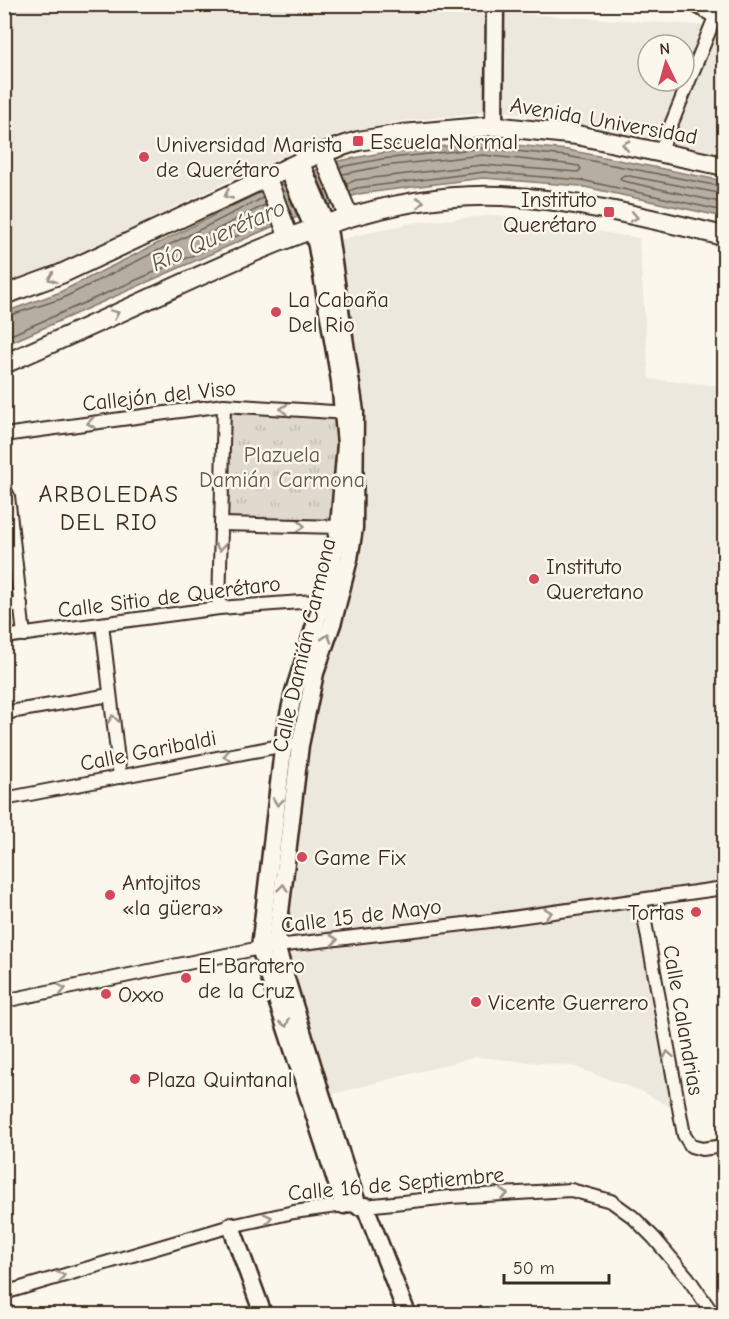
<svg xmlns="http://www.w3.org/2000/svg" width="729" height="1319" viewBox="0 0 729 1319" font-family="'Comic Neue',sans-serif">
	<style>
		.built { fill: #ede8dd; fill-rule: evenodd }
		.park { fill: url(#park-tufts); stroke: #8d8276; stroke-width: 1.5 }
		.water { fill: #b6aea2; stroke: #85796d; stroke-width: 1.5 }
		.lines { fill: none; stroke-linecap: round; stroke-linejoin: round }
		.shore { stroke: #6c5f53; stroke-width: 1.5 }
		.minor-casing { stroke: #3b2a1e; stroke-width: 16 }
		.tertiary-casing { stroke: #3b2a1e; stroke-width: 21 }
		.secondary-casing { stroke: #3b2a1e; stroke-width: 22 }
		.minor { stroke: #fbf7ec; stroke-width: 12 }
		.tertiary { stroke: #fbf7ec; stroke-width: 16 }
		.secondary { stroke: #fbf7ec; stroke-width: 18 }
		.oneway { stroke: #9b9085 }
		.poi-dot { fill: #d1495b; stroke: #fbf7ec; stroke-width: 2 }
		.labels { text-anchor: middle; stroke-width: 5; stroke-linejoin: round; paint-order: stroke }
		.street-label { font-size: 22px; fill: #3b2a1e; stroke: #fbf7ec }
		.poi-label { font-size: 22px; fill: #3b2a1e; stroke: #fbf7ec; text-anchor: start }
		.park-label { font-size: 22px; fill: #64564a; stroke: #fbf7ec }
		.water-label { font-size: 24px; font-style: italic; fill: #605246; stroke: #fbf7ec }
		.neighbourhood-label { font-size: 24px; letter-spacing: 1.5px; fill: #3b2a1e; stroke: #fbf7ec }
	</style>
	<defs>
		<pattern id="park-tufts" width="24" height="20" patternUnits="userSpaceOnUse" patternTransform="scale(1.5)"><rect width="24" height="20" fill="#dfd9ce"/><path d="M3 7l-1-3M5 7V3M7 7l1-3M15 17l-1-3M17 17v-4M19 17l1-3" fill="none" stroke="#c0bab0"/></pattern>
	</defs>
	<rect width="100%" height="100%" fill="#fbf7ec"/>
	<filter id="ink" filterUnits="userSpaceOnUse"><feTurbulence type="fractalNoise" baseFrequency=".0167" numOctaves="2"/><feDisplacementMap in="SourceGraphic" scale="12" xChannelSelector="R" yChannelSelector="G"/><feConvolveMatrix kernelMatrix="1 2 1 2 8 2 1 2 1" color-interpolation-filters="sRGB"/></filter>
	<g filter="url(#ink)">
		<!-- built -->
		<g class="built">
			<path d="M436,4L489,9L486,112L395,122L318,141L247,172L52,267L5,283L4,5Z"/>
			<path d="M506,13L715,26L724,29V154L505,111ZM648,45H684V81H648Z"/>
			<path d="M496,215L639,238L649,379L724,386V888L641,900L679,1112L641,1091L572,1066L476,1057L322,1097L276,946L300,745L349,559L330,242L411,223Z"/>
		</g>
		<!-- park -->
		<path class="park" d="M231,412L337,419L339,444L334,520L228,518Z"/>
		<!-- water -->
		<path class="water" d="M483,142L568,150L724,181V217L580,186L483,178L358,194L274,226L5,345V312L58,293L259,193L339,161L381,153Z"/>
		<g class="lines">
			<!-- shore -->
			<g class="shore">
				<path d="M340,167L382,159L484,148L567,156L724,187"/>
				<path d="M343,174L384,166L483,155L566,164L579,166L581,169L578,172L482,165L356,180L346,184"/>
				<path d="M349,191L357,188L484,172L581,180L724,211"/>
				<path d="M724,194L624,175L620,178L623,181L724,203"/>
				<path d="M265,205L208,234L206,238L210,240L269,214"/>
				<path d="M4,317L61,299L263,198"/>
				<path d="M4,338L271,221"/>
			</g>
			<defs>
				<g id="minor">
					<path d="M660,152L715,17L692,4"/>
					<path d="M4,435L224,405L349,413"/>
					<path d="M4,489L8,496L24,635"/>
					<path d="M221,524L339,527"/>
					<path d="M4,606L21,604"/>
					<path d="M219,608L224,405"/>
					<path d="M102,624L120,777"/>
					<path d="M4,637L219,608L328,600"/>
					<path d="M4,713L110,695"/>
					<path d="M4,799L290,744"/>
					<path d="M641,900L684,1135L691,1146L702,1149L724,1146"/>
					<path d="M4,1001L260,948L490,921L724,888"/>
					<path d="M4,1293L231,1226L294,1212L344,1205L365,1206L450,1197L571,1190L611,1201L633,1217L654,1238L688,1278L713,1314"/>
				</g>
				<g id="tertiary">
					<path d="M494,126L495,4"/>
					<path d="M300,161L324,218L329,235L355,412L354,528L349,559L333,621L315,673L300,745L276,946L322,1097L358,1206"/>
					<path d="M287,167L310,220L317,246L340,381L346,444L339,527L332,564L323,600L294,692L285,732L260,948L344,1205"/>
					<path d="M365,1206L407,1314"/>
					<path d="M231,1226L263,1314"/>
				</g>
				<g id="secondary">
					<path d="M322,152L345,208L351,216"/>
					<path d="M266,176L286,230V238"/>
					<path d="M4,295L61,274L315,155L358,141L402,134L494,126L577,135L724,166"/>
					<path d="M4,364C64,338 123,311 182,284C283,238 388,191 502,196C577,200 652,219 724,236"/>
				</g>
			</defs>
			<!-- minor casing -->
			<use href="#minor" class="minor-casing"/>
			<!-- tertiary casing -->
			<use href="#tertiary" class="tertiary-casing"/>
			<!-- secondary casing -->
			<use href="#secondary" class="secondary-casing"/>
			<!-- minor -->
			<use href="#minor" class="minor"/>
			<!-- tertiary -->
			<use href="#tertiary" class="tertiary"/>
			<!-- secondary -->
			<use href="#secondary" class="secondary"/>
		</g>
		<!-- one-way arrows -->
		<defs><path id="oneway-chevron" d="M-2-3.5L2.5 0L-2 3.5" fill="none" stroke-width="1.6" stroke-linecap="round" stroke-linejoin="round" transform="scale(1.5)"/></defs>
		<g class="oneway">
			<use href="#oneway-chevron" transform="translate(626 145) rotate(-169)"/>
			<use href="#oneway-chevron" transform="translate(228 195) rotate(155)"/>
			<use href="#oneway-chevron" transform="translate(420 202) rotate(-7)"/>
			<use href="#oneway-chevron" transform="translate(634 217) rotate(11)"/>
			<use href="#oneway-chevron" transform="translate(52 278) rotate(160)"/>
			<use href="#oneway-chevron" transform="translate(115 314) rotate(-24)"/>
			<use href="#oneway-chevron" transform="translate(284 409) rotate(-176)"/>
			<use href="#oneway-chevron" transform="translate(91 423) rotate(172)"/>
			<use href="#oneway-chevron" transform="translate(301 526) rotate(2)"/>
			<use href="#oneway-chevron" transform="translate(220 547) rotate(92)"/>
			<use href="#oneway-chevron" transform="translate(327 638) rotate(-72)"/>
			<use href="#oneway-chevron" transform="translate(113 719) rotate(-97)"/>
			<use href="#oneway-chevron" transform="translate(227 756) rotate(169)"/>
			<use href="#oneway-chevron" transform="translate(278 802) rotate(97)"/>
			<use href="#oneway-chevron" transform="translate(283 888) rotate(-83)"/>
			<use href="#oneway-chevron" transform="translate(548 913) rotate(-8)"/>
			<use href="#oneway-chevron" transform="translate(334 940) rotate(-7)"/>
			<use href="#oneway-chevron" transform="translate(62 989) rotate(-12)"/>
			<use href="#oneway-chevron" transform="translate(285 1023) rotate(72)"/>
			<use href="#oneway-chevron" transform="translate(668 1055) rotate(-100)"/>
			<use href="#oneway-chevron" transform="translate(504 1194) rotate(-3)"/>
			<use href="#oneway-chevron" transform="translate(268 1218) rotate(-13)"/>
			<use href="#oneway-chevron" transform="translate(61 1276) rotate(-16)"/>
		</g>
	</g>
	<!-- markers -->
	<g class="poi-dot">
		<rect x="352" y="135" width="12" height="12" rx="3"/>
		<circle cx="144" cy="157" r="6"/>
		<rect x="603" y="206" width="12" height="12" rx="3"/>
		<circle cx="276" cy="312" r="6"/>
		<circle cx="534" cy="579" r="6"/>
		<circle cx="302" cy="857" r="6"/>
		<circle cx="110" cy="895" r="6"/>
		<circle cx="696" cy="912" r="6"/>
		<circle cx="186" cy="978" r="6"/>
		<circle cx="106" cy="994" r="6"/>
		<circle cx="476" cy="1002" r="6"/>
		<circle cx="135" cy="1079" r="6"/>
	</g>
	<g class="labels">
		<!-- street labels -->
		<g class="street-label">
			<text transform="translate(604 120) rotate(10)" y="8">Avenida Universidad</text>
			<text transform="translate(159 395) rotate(-6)" y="8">Callejón del Viso</text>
			<text transform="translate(169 596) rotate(-7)" y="8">Calle Sitio de Querétaro</text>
			<text transform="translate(303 645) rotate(-77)" y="8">Calle Damián Carmona</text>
			<text transform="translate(148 750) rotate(-11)" y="8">Calle Garibaldi</text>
			<text transform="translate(361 915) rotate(-7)" y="8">Calle 15 de Mayo</text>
			<text transform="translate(684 1020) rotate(80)" y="8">Calle Calandrias</text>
			<text transform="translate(396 1183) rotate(-5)" y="8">Calle 16 de Septiembre</text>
		</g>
		<!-- poi labels -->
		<g class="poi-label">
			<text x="370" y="149">Escuela Normal</text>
			<text x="156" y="152">Universidad Marista<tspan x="156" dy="25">de Querétaro</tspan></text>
			<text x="597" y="207" text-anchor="end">Instituto<tspan x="597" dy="25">Querétaro</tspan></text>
			<text x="288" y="307">La Cabaña<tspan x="288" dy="25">Del Rio</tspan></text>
			<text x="546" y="574">Instituto<tspan x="546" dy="25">Queretano</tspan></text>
			<text x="314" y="865">Game Fix</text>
			<text x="122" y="890">Antojitos<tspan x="122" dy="25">«la güera»</tspan></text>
			<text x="684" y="920" text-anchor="end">Tortas</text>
			<text x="198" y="973">El Baratero<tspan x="198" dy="25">de la Cruz</tspan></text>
			<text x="118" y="1002">Oxxo</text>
			<text x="488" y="1010">Vicente Guerrero</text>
			<text x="147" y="1087">Plaza Quintanal</text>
		</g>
		<!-- park labels -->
		<g class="park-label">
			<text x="282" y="462">Plazuela<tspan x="282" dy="25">Damián Carmona</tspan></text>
		</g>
		<!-- water labels -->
		<g class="water-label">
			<text transform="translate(218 235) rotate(-24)" y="8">Río Querétaro</text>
		</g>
		<!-- neighbourhood labels -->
		<g class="neighbourhood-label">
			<text x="109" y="502">ARBOLEDAS<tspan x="109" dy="28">DEL RIO</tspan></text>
		</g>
	</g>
	<!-- margin -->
	<rect width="729" height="1319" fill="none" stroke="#fbf7ec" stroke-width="24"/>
	<rect x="12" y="12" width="705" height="1295" fill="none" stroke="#3b2a1e" stroke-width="2" filter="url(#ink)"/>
	<!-- north arrow -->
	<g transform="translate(666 63) rotate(355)"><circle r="28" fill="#fbf7ec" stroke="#aea59a" stroke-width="1.5"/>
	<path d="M0-4.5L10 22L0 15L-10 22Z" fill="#d1495b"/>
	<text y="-9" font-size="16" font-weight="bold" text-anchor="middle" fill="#3b2a1e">N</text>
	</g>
	<!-- scale -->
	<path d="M504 1274v9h105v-9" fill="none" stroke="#3b2a1e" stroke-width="3"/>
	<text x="513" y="1274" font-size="18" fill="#3b2a1e" stroke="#fbf7ec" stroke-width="4.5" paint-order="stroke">50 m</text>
</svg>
